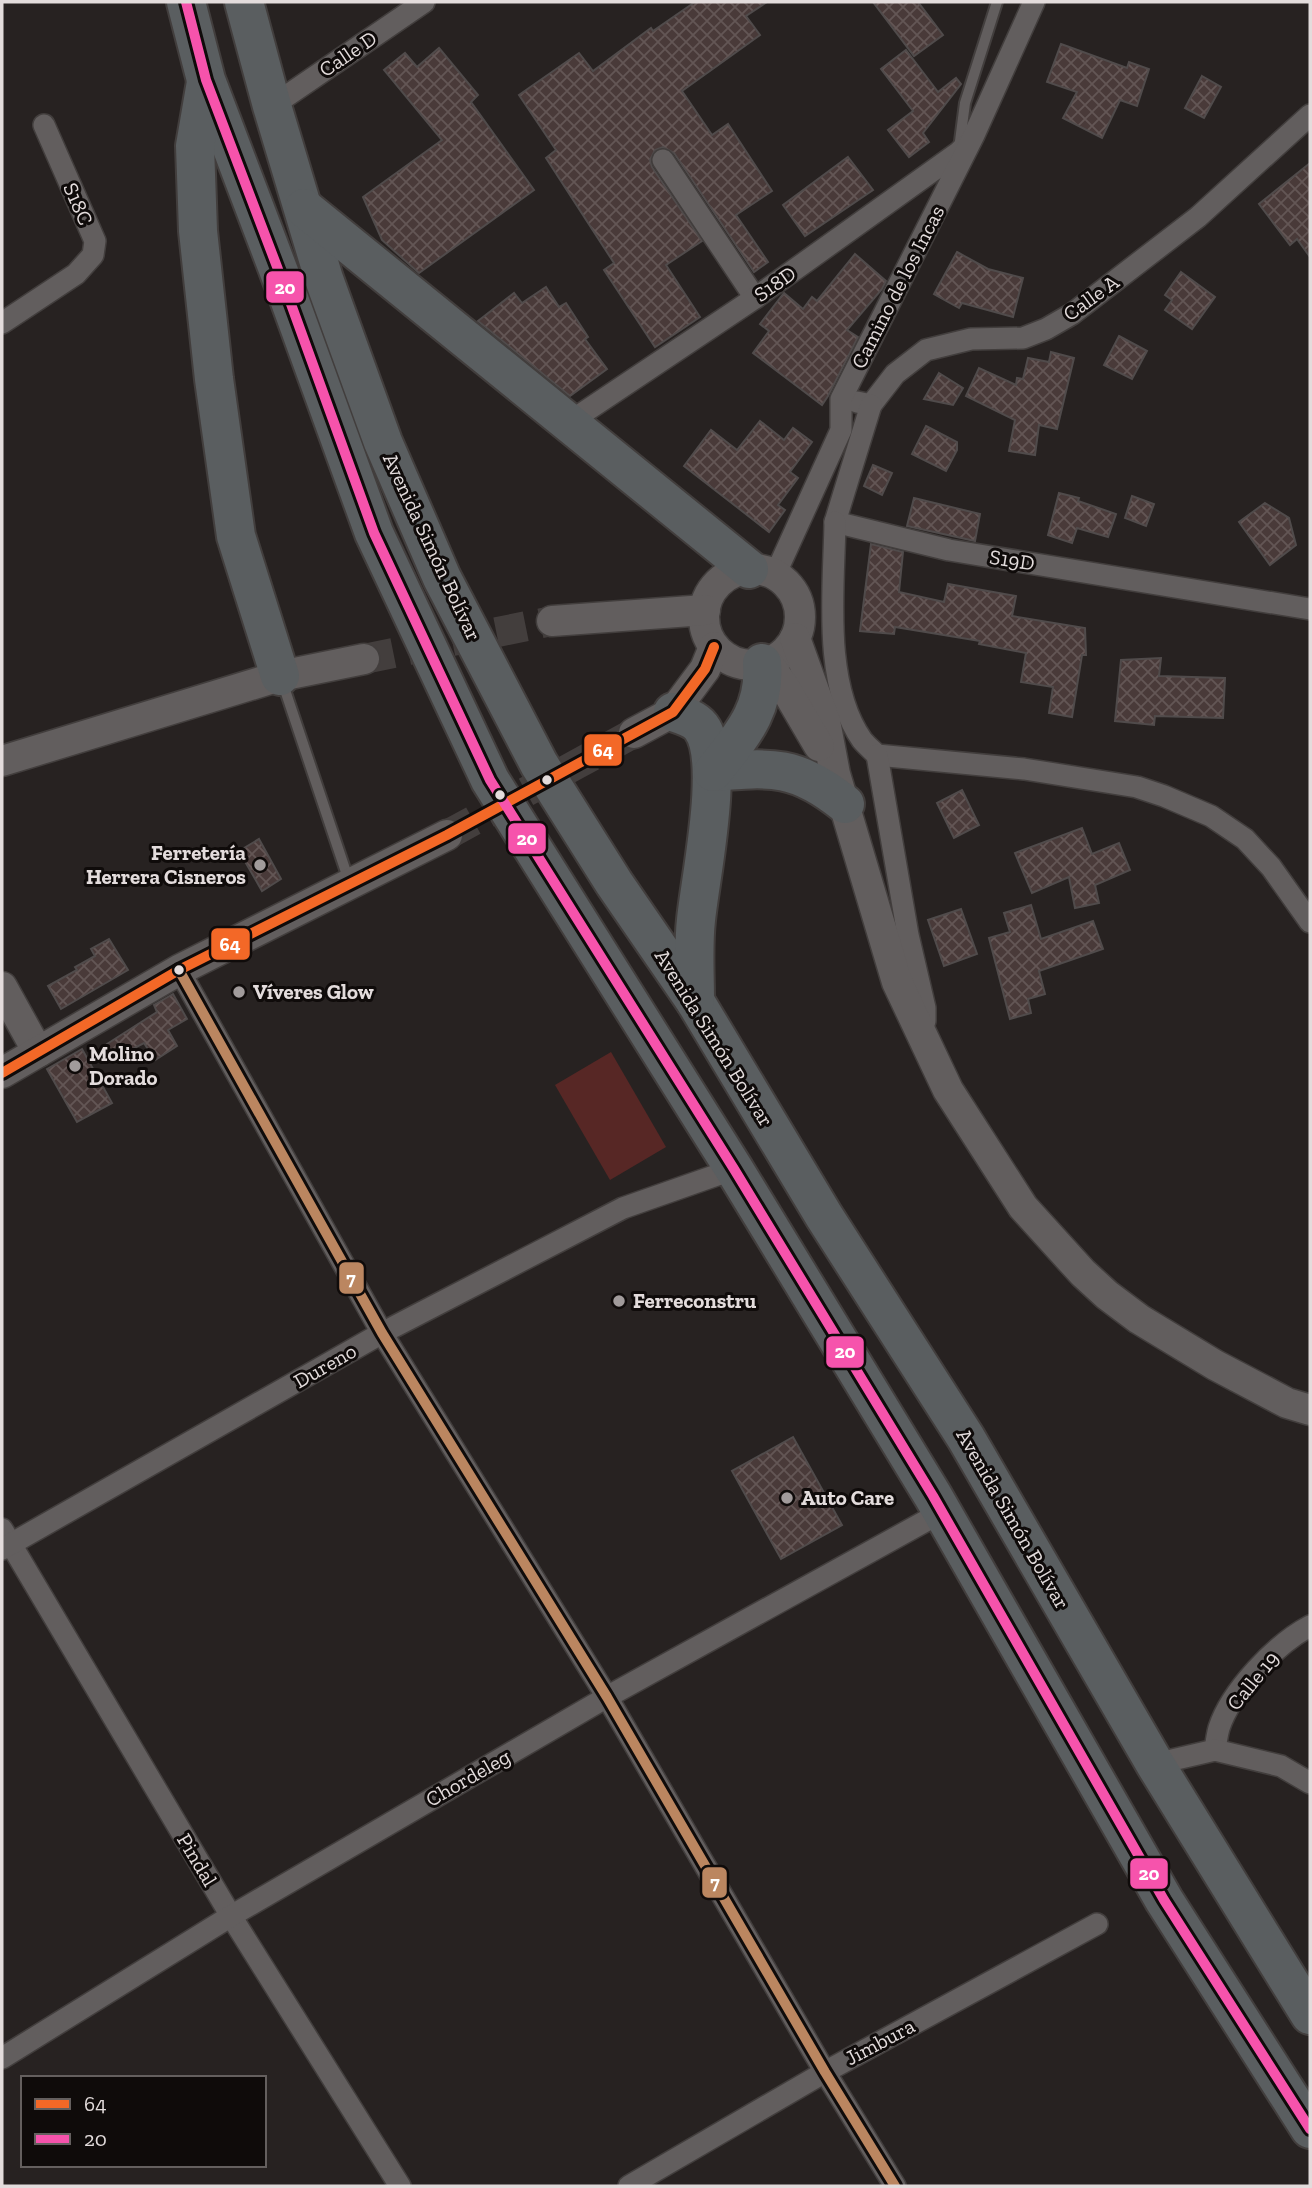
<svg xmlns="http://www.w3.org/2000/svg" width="1312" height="2188" viewBox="0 0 1312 2188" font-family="'Zilla Slab',serif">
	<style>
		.garden { fill: #572725 }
		.building { fill: url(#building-cross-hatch); stroke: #504b4b; stroke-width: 2 }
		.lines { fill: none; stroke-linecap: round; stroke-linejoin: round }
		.secondary-tunnel { stroke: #433e3d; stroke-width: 30; stroke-dasharray: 30 15; stroke-linecap: butt }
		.lane-casing { stroke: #423e3d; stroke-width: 14 }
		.street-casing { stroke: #423e3d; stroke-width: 24 }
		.secondary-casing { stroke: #423e3d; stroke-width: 33 }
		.highway-casing { stroke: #423e3d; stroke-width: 42 }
		.lane { stroke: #625e5e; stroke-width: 10 }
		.street { stroke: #625e5e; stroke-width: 21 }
		.secondary { stroke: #625e5e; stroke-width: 30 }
		.highway { stroke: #5a5e60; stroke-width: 38 }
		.bus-1-casing { stroke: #0f0b0a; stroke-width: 16 }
		.bus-2-casing { stroke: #0f0b0a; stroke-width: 16 }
		.bus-3-casing { stroke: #0f0b0a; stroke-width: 16 }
		.bus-1 { stroke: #f36827; stroke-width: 10 }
		.bus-2 { stroke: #f653ac; stroke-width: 10 }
		.bus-3 { stroke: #bb8660; stroke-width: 10 }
		.bus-dot { fill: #e3dcdc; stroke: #0f0b0a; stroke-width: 2.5 }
		.poi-dot { fill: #a19b9b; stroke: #0f0b0a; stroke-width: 2.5 }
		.labels { text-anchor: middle; stroke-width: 6; stroke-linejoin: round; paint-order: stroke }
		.street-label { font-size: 21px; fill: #e3dcdc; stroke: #0f0b0a }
		.poi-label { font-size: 21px; font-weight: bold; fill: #e3dcdc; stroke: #0f0b0a; text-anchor: start }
		.line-badge { stroke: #0f0b0a; stroke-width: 2.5 }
		.badge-label { font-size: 19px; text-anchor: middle; font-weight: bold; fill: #fff }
	</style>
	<defs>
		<pattern id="building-cross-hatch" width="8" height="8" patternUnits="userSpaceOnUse" patternTransform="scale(1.75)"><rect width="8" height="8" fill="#493a39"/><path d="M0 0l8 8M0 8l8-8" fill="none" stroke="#635655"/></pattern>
	</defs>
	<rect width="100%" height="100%" fill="#272221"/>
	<!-- garden -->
	<path class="garden" d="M611,1052L666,1147L610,1180L555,1085Z"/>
	<!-- building -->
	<g class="building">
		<path d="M695,2H767L746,16L760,35L682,91L712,135L728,124L772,191L736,215L768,262L754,272L674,153L663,147L655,150L650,160L652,167L702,241L666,265L700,317L655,347L604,270L614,263L546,158L556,150L519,95L579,53L593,71L651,28L653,31Z"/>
		<path d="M873,2H918L943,35L914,56Z"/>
		<path d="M1061,44L1127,68L1129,62L1149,69L1137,106L1120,100L1102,138L1063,118L1077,92L1047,82Z"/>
		<path d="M439,48L478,95L471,102L534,190L419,273L382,240L363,197L442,140L384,70L405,53L417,67Z"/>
		<path d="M906,50L938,92L956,78L961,84L923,133L929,142L909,157L888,130L913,111L881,69Z"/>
		<path d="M1202,76L1221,87L1204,118L1185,108Z"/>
		<path d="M848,157L873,190L805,236L783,205Z"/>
		<path d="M1310,163V257L1297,239L1290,245L1259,204Z"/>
		<path d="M957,252L988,269L1023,278L1013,317L962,303L959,308L934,294Z"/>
		<path d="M855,254L886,281L882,289L847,330L858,337L828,396L822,405L753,353L769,331L760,324L784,293L803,309L812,297L817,301Z"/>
		<path d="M1181,272L1215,297L1192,329L1165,310L1172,300L1165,295Z"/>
		<path d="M546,287L559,307L566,303L588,337L585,339L607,369L570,396L478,321L514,293L522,303Z"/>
		<path d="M1119,336L1147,351L1132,379L1104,365Z"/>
		<path d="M1051,352L1074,358L1057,429L1039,425L1035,455L1009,451L1015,420L966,396L979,368L1016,385L1017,378L1023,379L1028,358L1049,362Z"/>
		<path d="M939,373L963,388L953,405L924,399Z"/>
		<path d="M760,421L784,440L793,428L812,442L790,472L798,478L778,505L785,510L769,532L684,466L711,430L737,450Z"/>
		<path d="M926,426L957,442V450L946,471L912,454Z"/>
		<path d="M873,465L892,473L882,495L864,486Z"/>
		<path d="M1059,493L1079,498L1078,501L1116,514L1108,537L1077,528L1072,543L1048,535Z"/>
		<path d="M1132,496L1154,504L1146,526L1125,518Z"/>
		<path d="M914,498L980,514L975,541L907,526Z"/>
		<path d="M1265,503L1289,518L1296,545L1270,565L1239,522Z"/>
		<path d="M871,544L903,552L899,592L944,602L948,584L1016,596L1012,616L1085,628L1086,655H1082L1072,717L1049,713L1053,687L1021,682L1026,653L979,644L980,641L895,627L894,634L860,631Z"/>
		<path d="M1161,658L1159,676L1225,678L1223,718L1155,716L1154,725L1115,721L1121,660Z"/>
		<path d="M962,790L979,825L954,838L937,803Z"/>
		<path d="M1082,828L1092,854L1119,843L1130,870L1095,885L1099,903L1075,908L1069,877L1032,893L1015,853Z"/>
		<path d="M259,839L281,879L262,891L239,851Z"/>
		<path d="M1031,905L1041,939L1093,921L1103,949L1039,971L1045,994L1028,999L1031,1013L1010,1019L989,938L1010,932L1004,913Z"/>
		<path d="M961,909L977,954L944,966L928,920Z"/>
		<path d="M109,939L128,970L61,1009L48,986L77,970L75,967L95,956L91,949Z"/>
		<path d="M173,994L187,1019L168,1030L177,1046L155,1060L144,1043L115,1058L107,1044L157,1012L154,1005Z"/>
		<path d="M82,1049L112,1103L77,1122L47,1069Z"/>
		<path d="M793,1437L842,1525L781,1559L732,1471Z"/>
	</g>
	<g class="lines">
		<!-- secondary-tunnel -->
		<g class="secondary-tunnel">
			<path d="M364,659L552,621"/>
			<path d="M447,835L634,733"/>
		</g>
		<defs>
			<g id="lane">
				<path d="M959,149L965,103L997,2"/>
				<path d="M282,681L349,881"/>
			</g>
			<g id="street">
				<path d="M272,106L424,2"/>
				<path d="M663,160L755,298"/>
				<path d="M2,323L76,274L93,255L95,241L44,125"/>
				<path d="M857,402L871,405L895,374L926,350L971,339L1023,338L1046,329L1072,314L1198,217L1310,115"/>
				<path d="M871,405L835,522L949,550L1310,609"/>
				<path d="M568,423L755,298L959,152L965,146"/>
				<path d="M835,522C834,587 822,683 862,740C866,745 872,750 877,755L1024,769L1137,787L1164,796L1211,816L1245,839L1271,867L1310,922"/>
				<path d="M775,575L841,430V399L974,135L1034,2"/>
				<path d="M877,755L908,935L925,1008V1021L921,1032"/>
				<path d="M179,970L382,1333L607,1697L825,2072L895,2186"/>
				<path d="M2,1529L231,1916L400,2186"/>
				<path d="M2,1549L382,1333L623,1208L734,1169"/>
				<path d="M1215,1750C1216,1743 1217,1735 1219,1728C1231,1691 1276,1644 1310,1626"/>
				<path d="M1155,1764L1215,1750L1281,1766L1310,1783"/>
				<path d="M2,2058L231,1916L607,1697L942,1512"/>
				<path d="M629,2186L825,2072L1097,1924"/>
			</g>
			<g id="secondary">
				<circle cx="752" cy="617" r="48"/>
				<path d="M552,621L705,610"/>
				<path d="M795,638L825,721L835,774L897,982L948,1090L1023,1207L1083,1273L1107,1295L1139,1319L1215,1365L1287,1403L1310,1410"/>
				<path d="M767,662L785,688L819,746"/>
				<path d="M634,733L673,712L705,669L714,647"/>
				<path d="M2,761L280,676L364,659"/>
				<path d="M2,987L38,1052"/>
				<path d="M2,1073L179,970L447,835"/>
			</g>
			<g id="highway">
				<path d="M186,2L206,80L287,293L374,533L490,780L734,1169L933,1496L1164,1900L1310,2129"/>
				<path d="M244,2L272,106L324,279L383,442L442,578L539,764L614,883L695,1001L824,1216L966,1438L1155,1764L1310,2015"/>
				<path d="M206,82L195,146L198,231L214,379L236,536L280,676"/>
				<path d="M304,208L749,569"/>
				<path d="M673,712C682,715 695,719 701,727C726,760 700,878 696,920C693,946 695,974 695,1001"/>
				<path d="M713,772C772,767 797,765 845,804"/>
				<path d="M713,772C740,737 766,711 762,663"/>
			</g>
		</defs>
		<!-- lane casing -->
		<use href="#lane" class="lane-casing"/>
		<!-- street casing -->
		<use href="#street" class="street-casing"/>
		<!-- secondary casing -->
		<use href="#secondary" class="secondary-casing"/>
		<!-- highway casing -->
		<use href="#highway" class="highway-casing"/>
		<!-- lane -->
		<use href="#lane" class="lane"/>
		<!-- street -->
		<use href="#street" class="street"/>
		<!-- secondary -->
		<use href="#secondary" class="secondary"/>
		<!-- highway -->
		<use href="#highway" class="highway"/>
		<defs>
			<path id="bus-1" d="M2,1073L179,970L447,835L673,712L705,669L714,647"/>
			<path id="bus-2" d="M186,2L206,80L287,293L374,533L490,780L734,1169L933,1496L1164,1900L1310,2129"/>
			<path id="bus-3" d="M179,970L382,1333L607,1697L825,2072L895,2186"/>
		</defs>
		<!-- bus-1 casing -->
		<use href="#bus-1" class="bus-1-casing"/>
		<!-- bus-2 casing -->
		<use href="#bus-2" class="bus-2-casing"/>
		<!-- bus-3 casing -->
		<use href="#bus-3" class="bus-3-casing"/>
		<!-- bus-1 -->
		<use href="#bus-1" class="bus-1"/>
		<!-- bus-2 -->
		<use href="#bus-2" class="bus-2"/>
		<!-- bus-3 -->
		<use href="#bus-3" class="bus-3"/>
	</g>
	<!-- markers -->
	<g class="bus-dot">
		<circle cx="547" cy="780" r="6"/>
		<circle cx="500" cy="795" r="6"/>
		<circle cx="179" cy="970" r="6"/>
	</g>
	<g class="poi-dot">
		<circle cx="260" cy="865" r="7"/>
		<circle cx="239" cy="992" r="7"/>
		<circle cx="75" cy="1066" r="7"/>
		<circle cx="619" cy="1301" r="7"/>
		<circle cx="787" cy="1498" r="7"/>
	</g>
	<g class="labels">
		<!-- street labels -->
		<g class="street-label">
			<text transform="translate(348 54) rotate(-34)" y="7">Calle D</text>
			<text transform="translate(78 204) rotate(66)" y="7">S18C</text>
			<text transform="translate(775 284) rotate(-35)" y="7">S18D</text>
			<text transform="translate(898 287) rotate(-63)" y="7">Camino de los Incas</text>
			<text transform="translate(1091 298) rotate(-36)" y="7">Calle A</text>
			<text transform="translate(432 547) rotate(65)" y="7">Avenida Simón Bolívar</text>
			<text transform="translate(1012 560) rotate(9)" y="7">S19D</text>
			<text transform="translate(714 1038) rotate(58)" y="7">Avenida Simón Bolívar</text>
			<text transform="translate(325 1366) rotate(-30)" y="7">Dureno</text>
			<text transform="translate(1013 1519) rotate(60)" y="7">Avenida Simón Bolívar</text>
			<text transform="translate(1253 1681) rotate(-51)" y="7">Calle 19</text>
			<text transform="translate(468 1778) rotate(-30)" y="7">Chordeleg</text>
			<text transform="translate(197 1860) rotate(59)" y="7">Pindal</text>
			<text transform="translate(880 2042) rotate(-28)" y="7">Jimbura</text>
		</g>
		<!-- poi labels -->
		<g class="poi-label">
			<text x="246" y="860" text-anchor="end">Ferretería<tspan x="246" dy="24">Herrera Cisneros</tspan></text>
			<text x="253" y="999">Víveres Glow</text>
			<text x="89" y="1061">Molino<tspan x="89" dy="24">Dorado</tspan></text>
			<text x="633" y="1308">Ferreconstru</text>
			<text x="801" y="1505">Auto Care</text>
		</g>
	</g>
	<g class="line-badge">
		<rect x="265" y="270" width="40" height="34" rx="7" fill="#f653ac"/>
		<rect x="583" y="733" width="40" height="34" rx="7" fill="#f36827"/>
		<rect x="507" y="822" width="40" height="33" rx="7" fill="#f653ac"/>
		<rect x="210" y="927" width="41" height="34" rx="7" fill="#f36827"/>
		<rect x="338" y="1261" width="27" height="34" rx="7" fill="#bb8660"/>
		<rect x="825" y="1335" width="40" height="34" rx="7" fill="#f653ac"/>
		<rect x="1129" y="1857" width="40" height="33" rx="7" fill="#f653ac"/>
		<rect x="701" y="1866" width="27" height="33" rx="7" fill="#bb8660"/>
	</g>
	<g class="badge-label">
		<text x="285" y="294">20</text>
		<text x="603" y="757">64</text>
		<text x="527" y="845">20</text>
		<text x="230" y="951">64</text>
		<text x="351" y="1285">7</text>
		<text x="845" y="1358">20</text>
		<text x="1149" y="1880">20</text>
		<text x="715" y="1889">7</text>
	</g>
	<!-- border -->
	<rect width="1312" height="2188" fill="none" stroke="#e3dcdc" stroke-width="7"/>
	<!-- legend -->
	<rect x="21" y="2076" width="245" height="91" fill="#0f0b0a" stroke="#645f5e" stroke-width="2"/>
	<rect x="35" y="2099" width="35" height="10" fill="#f36827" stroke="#645f5e" stroke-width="2"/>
	<text x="84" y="2111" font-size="21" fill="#e3dcdc">64</text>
	<rect x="35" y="2134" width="35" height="10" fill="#f653ac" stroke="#645f5e" stroke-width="2"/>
	<text x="84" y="2146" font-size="21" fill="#e3dcdc">20</text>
</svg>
